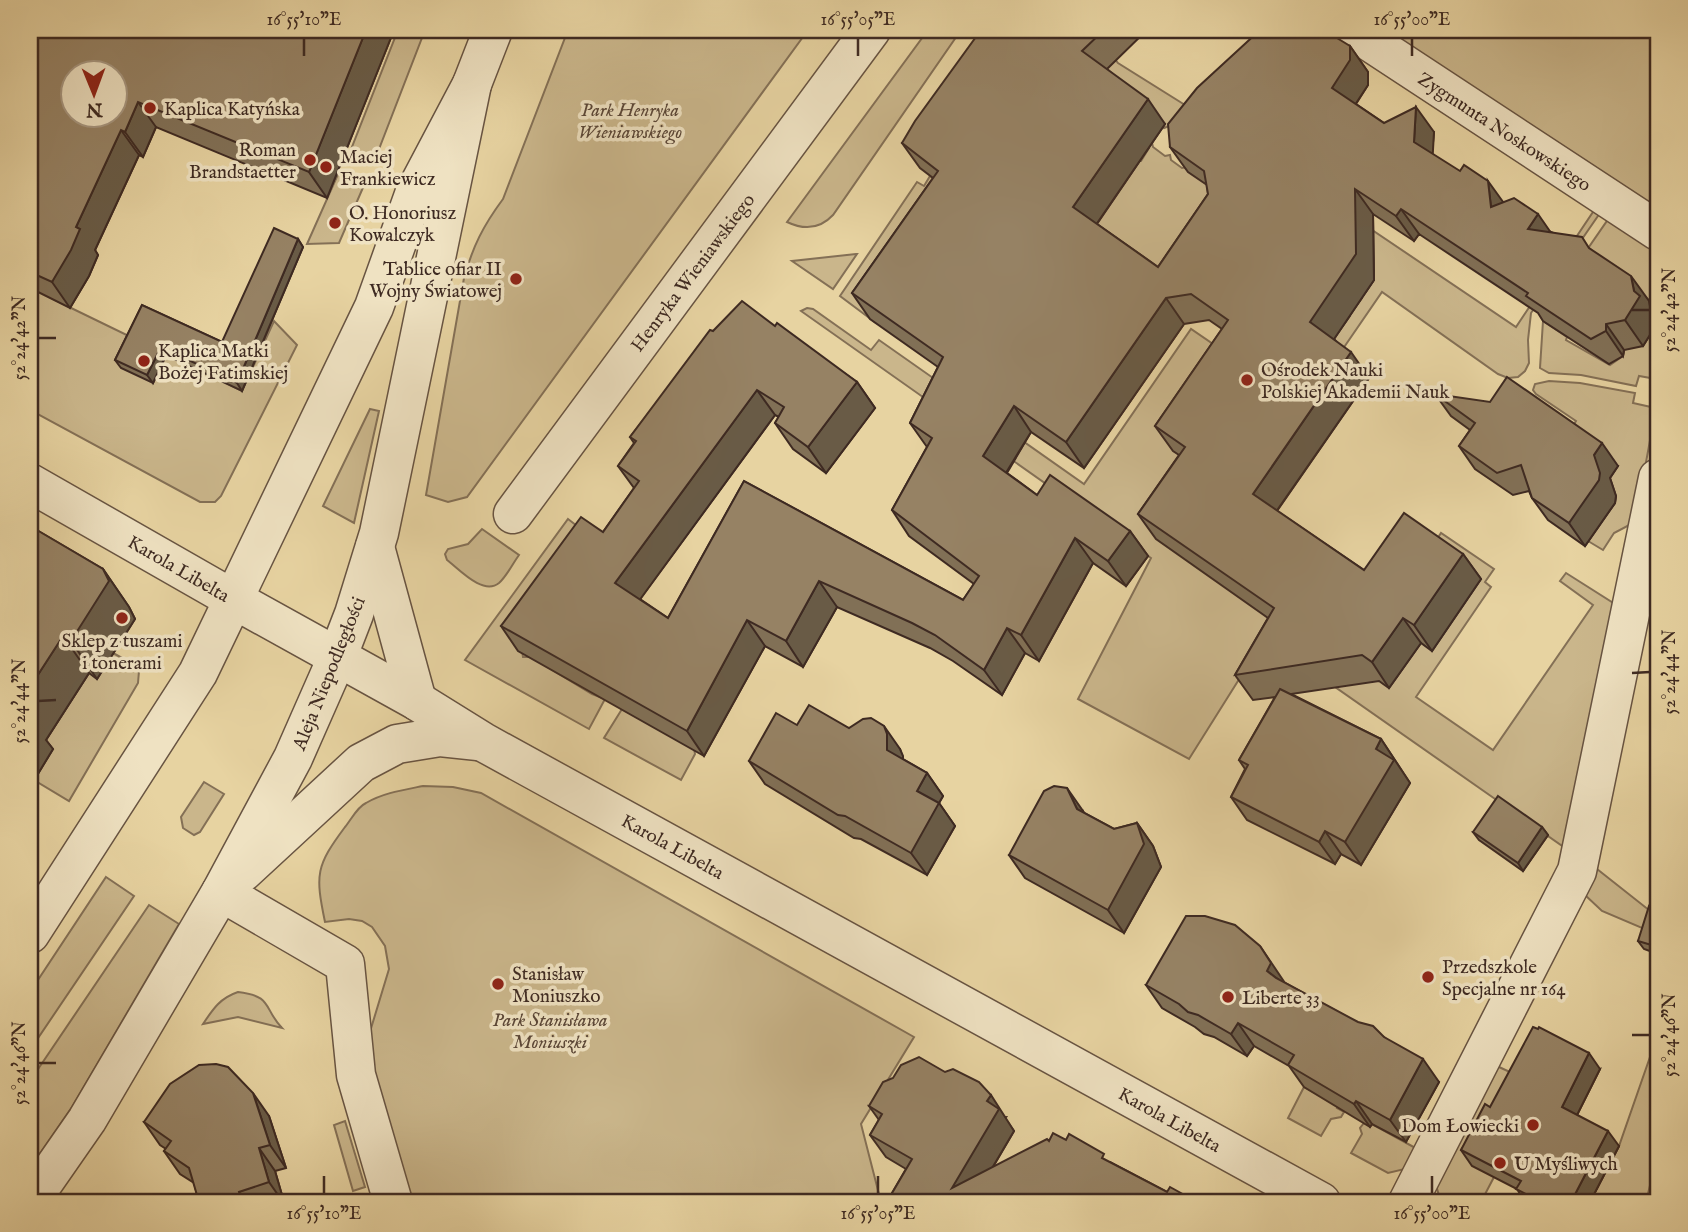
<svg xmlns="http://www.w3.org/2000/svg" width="1688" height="1232" viewBox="0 0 1688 1232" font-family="'IM FELL English',serif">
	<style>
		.green { fill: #cab68b; stroke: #847056; stroke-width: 2 }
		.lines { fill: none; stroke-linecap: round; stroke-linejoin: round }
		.minor-casing { stroke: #685442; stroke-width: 41 }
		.tertiary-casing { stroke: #685442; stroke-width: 41 }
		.minor { stroke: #efe2c2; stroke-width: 38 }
		.tertiary { stroke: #efe2c2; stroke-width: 38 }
		.wall { fill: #817056; stroke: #3e2a22; stroke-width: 2 }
		.shaded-wall { fill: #695b46; stroke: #3e2a22; stroke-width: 2 }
		.building { fill: #968264; stroke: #3e2a22; stroke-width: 2; fill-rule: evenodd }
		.ticks { fill: none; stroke: #3e2a22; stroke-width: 2.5 }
		.poi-dot { fill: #8f2418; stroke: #efe2c2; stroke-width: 2.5 }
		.labels { text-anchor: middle; stroke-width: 7; stroke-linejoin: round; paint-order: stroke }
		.poi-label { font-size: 19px; fill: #3e2a22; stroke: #efe2c2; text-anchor: start }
		.park-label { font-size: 19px; font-style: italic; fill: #5a4637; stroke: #efe2c2 }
		.street-label { font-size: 19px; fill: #3e2a22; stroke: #efe2c2 }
		.neatline { fill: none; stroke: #3e2a22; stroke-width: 2.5 }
		.ticks-label { font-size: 18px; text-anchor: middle; fill: #3e2a22 }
	</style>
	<rect width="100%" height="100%" fill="#e7d3a1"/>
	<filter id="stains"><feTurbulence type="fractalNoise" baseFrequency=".00286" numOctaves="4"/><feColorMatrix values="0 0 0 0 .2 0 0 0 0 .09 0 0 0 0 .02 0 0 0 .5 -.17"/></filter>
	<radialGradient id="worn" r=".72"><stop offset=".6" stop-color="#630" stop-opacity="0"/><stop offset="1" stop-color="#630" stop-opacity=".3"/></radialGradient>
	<!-- green -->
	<g class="green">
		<path d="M398,30L415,36L418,30H425L374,162L350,152Z"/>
		<path d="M568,30H808L467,497L448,502L426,495L464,278C473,246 483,226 503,199Z"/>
		<path d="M928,30H961L833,215C820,229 804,230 787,222Z"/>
		<path d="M1031,30H1092L1118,63L1209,120L1516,327L1595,209L1600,213L1531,313L1528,340L1529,363L1525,371L1518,377L1508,378L1498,374L1382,292L1338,356L1330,344L1338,332V328L1342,327L1350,316L1349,311L1353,310L1362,298L1361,293H1365L1374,280V270L1169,126L1164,128Z"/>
		<path d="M1372,30H1658V219Z"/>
		<path d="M1152,143L1153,147L1165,156L1170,155L1171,160L1182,168L1187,167L1216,192L1178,289L1092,230L1112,196L1116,195L1136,161H1141L1149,148L1148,144Z"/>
		<path d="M339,172L365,183L339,243L307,244Z"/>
		<path d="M930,176L937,181L876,323L840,296L917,182L924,186Z"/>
		<path d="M1609,218L1652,247L1658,255V390L1654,389L1656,379L1639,376L1636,386L1581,375L1549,373L1540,368L1543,321L1567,337L1566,340L1610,365L1623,356L1625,344L1650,308L1648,299L1582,257Z"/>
		<path d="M857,254L833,289L792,261L856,254Z"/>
		<path d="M30,288L135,339L153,383L167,354L242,391L274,321L297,345L221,496L215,502H200L30,410Z"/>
		<path d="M807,308L813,309L871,350L879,340L1084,484L1191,329L1229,355L1203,472L1408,634L1432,650L1435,542L1441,533L1494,569L1485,582L1491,587L1416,697L1493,750L1593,605L1560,581L1566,573L1618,606L1568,850L1265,638L1189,759L1078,699L1151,558L801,311Z"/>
		<path d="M1549,381L1580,383L1635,393L1633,403L1651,407L1653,396L1658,397L1635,522L1614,533L1603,550L1588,541L1569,432L1576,421L1536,394L1533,390L1535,384Z"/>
		<path d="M370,409L379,411L354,523L323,506Z"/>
		<path d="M568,519L599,543L521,643L523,657H531L592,694L605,699L589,729L465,660Z"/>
		<path d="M482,529L519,555C513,563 507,576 499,583C483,596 459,569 447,560L445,554L448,549L468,544Z"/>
		<path d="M113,653L135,665L139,671L138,683L69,801L34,780L44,743L89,673L97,678Z"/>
		<path d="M622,709L694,748L695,754L681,780L604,738Z"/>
		<path d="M204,782L224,794L200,832L194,835L183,828L181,817Z"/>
		<path d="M423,786L453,787L481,793L914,1037L861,1124L881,1202H409L370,1072L369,1035L389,969L385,946L372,927L362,921L349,919L325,922C315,874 316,866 345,827C351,820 357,807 366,803C383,793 403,790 423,786Z"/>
		<path d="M1597,869L1654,914L1649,931L1602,911L1585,895Z"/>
		<path d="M106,877L134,896L30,1050V992Z"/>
		<path d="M149,905L179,924L72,1107L30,1168V1081Z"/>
		<path d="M238,992C273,996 263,1008 282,1028L238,1017L203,1024C213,1009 220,998 238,992Z"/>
		<path d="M1658,1034V1152L1646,1202H1590L1619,1146Z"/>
		<path d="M1499,1067L1525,1079L1494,1177L1482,1200L1441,1202L1435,1182L1495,1070Z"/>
		<path d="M1304,1087L1338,1106L1337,1108L1344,1112L1341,1117L1331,1119L1321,1136L1288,1118Z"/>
		<path d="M345,1121L365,1187L353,1191L334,1125Z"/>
		<path d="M1364,1123L1370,1126L1372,1124L1419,1150L1409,1168L1388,1173L1351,1153L1362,1134L1360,1128Z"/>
	</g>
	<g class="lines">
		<defs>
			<g id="minor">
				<path d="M1352,30L1658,231"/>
				<path d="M30,483L233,599"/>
				<path d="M513,514L871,30"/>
				<path d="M221,892L345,964L356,1075L393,1202"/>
				<path d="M1408,1202L1577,871L1658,478"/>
			</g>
			<g id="tertiary">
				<path d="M375,547L417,701"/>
				<path d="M233,599L417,701L483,742L1321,1202"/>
				<path d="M243,872L361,763L397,744L440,737L478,741"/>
				<path d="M30,934L198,673L374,307L415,192L472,84L493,30"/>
				<path d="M30,1202L87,1120L221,892L293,758L337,658L354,614L379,533L472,84"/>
			</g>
		</defs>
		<!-- minor casing -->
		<use href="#minor" class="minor-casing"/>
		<!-- tertiary casing -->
		<use href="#tertiary" class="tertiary-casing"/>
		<!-- minor -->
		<use href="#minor" class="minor"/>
		<!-- tertiary -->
		<use href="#tertiary" class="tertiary"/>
	</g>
	<!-- wall -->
	<g class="wall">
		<path d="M30,30H394L327,198L156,127L143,157L139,155L95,250L98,255L89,276L70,308L30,288Z"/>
		<path d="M1058,30H1147L1107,69L1165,124L1097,224L1158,267L1208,194L1207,185L1188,172L1170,147L1320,38L1350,46L1368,72V85L1356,104L1384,123L1434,132L1432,154L1503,202L1551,232L1589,248L1649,301L1651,311L1658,322L1643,346L1624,350L1623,356L1609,364L1543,321L1538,313L1419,234L1414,241L1373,214L1374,280L1334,339L1369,378L1277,511L1364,570L1463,554L1481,579L1432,651L1421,643L1389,688L1379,681L1291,694L1381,739L1410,783L1361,865L1341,854L1335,864L1247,820L1231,797L1245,769L1239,760L1275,697L1253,700L1235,675L1268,618L1156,539L1138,514L1179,455L1173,451L1155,426L1222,329L1209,320L1184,324L1084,468L1031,432L1007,473L1037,495L1130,531L1148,556L1126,586L1093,563L1039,661L1025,653L1002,695L953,661L930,648L837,607L803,667L765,646L704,756L518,651L501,626L603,532L634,488L618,466L634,443L630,437L713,331L775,326L857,382L875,408L826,473L793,449L775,423L779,417L775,415L640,599L668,618L744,481L963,600L974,584L909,536L892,510L927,447L910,423L938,367L870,319L852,293L933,178L920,168L902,143Z"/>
		<path d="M298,239L303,247L242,391L166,355L153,383L121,368L115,360L142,305L222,342Z"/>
		<path d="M1435,394L1618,466L1610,478L1616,496L1615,503L1585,546L1548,520L1532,498L1529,491L1513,495L1475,469L1459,446L1470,430L1451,416Z"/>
		<path d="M30,526L103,569L129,607L135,619L97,679L89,673L46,740L53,749L30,787Z"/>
		<path d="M797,725L849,728L900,749L903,759L927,773L943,796L939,803L955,826L927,875L861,839L854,838L765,784L749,761Z"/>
		<path d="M1083,811L1084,813L1114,829L1137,823L1153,846L1161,867L1124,933L1025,878L1009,855Z"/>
		<path d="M1542,827L1548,835L1523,871L1479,840L1473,832Z"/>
		<path d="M1658,913V954L1644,949L1638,941Z"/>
		<path d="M1285,983L1384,1037L1439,1082L1406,1142L1372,1124L1370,1127L1304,1087L1289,1066L1254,1046L1247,1056L1214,1037L1204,1034L1195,1027L1162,1008L1146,985Z"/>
		<path d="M1600,1069L1577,1115L1619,1146L1590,1202H1525L1517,1189L1472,1166L1461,1150L1490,1107Z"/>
		<path d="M869,1106L1006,1117L1005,1118L1014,1131L993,1167L1110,1162L1167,1192L1197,1202H889L888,1200L906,1169L886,1157L870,1135L879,1120Z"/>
		<path d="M269,1116L286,1168L275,1171L284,1202H199L194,1183L180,1174L164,1151L166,1149L160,1145L144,1122Z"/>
	</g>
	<!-- shaded-wall -->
	<g class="shaded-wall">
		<path d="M366,30H394L327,198L309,172Z"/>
		<path d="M1350,46L1368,72V85L1349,114L1332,88Z"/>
		<path d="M1148,99L1165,124L1091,232L1073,207Z"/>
		<path d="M138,102L156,127L143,157L125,132Z"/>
		<path d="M1416,107L1434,132L1432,167L1414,142Z"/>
		<path d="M121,130L139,155L95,250L98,255L89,276L70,308L52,282L76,227Z"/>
		<path d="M1488,181L1506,206L1491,207Z"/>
		<path d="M1355,189L1373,214L1374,280L1328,348L1310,322Z"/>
		<path d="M1401,209L1419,234L1414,241L1396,216Z"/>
		<path d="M1538,214L1556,240L1528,229Z"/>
		<path d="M298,239L303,247L242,391L237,383Z"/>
		<path d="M1631,276L1649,301L1651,311L1658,322L1643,346L1625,320L1634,291Z"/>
		<path d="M1166,298L1184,324L1084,468L1066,442Z"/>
		<path d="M1606,324L1624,350L1623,356L1606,331Z"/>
		<path d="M161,347L166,355L153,383L147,375Z"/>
		<path d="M1351,352L1369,378L1271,519L1253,494Z"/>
		<path d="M857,382L875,408L826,473L808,447Z"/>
		<path d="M757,390L775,415L633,609L615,583Z"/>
		<path d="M1014,406L1031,432L1001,481L983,456Z"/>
		<path d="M1602,443L1618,466L1610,478L1616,496L1615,503L1585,546L1569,523L1594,455Z"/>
		<path d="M1130,531L1148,556L1126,586L1108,561Z"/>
		<path d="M1075,538L1093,563L1039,661L1021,635Z"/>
		<path d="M1463,554L1481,579L1432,651L1414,625Z"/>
		<path d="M103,569L129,607L135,619L97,679L71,641Z"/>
		<path d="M819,581L837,607L803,667L786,641Z"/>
		<path d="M1403,618L1421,643L1389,688L1372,662Z"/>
		<path d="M747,620L765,646L704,756L687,731Z"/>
		<path d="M1007,628L1025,653L1002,695L984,670Z"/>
		<path d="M63,636L89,673L46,740L53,749L30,787V687Z"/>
		<path d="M884,726L900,749L903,756V773L887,750Z"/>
		<path d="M1381,739L1410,783L1361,865L1345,842L1376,749Z"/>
		<path d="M927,773L943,796L939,803L955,826L927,875L911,853L917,791Z"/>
		<path d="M1067,788L1083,811L1093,832L1077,809Z"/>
		<path d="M1137,823L1153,846L1161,867L1124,933L1108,910Z"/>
		<path d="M1542,827L1548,835L1523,871L1518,863Z"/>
		<path d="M1325,831L1341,854L1335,864L1319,842Z"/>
		<path d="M1260,946L1287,986L1267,971Z"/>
		<path d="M1238,1023L1254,1046L1247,1056L1231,1034Z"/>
		<path d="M1589,1053L1600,1069L1573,1123L1562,1107Z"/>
		<path d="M1423,1059L1439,1082L1406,1142L1390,1120Z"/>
		<path d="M253,1093L269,1116L286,1168L270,1145Z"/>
		<path d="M991,1095L1014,1131L972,1202L952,1188L987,1101Z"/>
		<path d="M1356,1101L1372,1124L1370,1127L1354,1104Z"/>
		<path d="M1608,1131L1619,1146L1590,1202H1571Z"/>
		<path d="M259,1148L275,1171L284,1202H283L269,1182Z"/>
		<path d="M239,1192L246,1202H243Z"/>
	</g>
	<!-- building -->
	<g class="building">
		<path d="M30,30H366L309,172L138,102L125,132L121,130L76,227L80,229L71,250L52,282L30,272ZM74,74H116V116H74Z"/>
		<path d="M981,30H1050L1055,33L1058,30H1104L1082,51L1148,99L1073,207L1158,267L1208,194L1204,171L1170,147L1168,124L1197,88L1260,30H1309L1320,38L1332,35L1350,46V60L1332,88L1384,123L1416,107L1414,142L1460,171L1464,165L1488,181L1491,207L1514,198L1538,214L1528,229L1582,237L1589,248L1631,276L1634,291L1640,296L1625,320L1606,324V331L1591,339L1526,296L1528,293L1401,209L1396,216L1355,189L1356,254L1310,322L1351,352L1253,494L1364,570L1404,513L1463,554L1414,625L1403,618L1372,662L1362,655L1235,675L1274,608L1138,514L1185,447L1155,426L1228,320L1191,294L1166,298L1066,442L1014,406L983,456L1037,495L1050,475L1130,531L1108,561L1075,538L1021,635L1007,628L984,670L935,635L912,623L819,581L786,641L747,620L687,731L501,626L581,517L603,532L639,481L618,466L636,441L630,437L710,330L713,331L742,301L775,326L777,323L857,382L808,447L775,423L784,407L757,390L615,583L668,618L744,481L963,600L979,576L892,510L932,438L910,423L943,357L852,293L938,171L902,143L915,121Z"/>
		<path d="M274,228L298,239L237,383L161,347L147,375L115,360L142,305L222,342Z"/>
		<path d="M1507,377L1602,443L1594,455L1600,473L1599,480L1569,523L1532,498L1521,465L1497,473L1459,446L1475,423L1435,394L1490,402Z"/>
		<path d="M30,526L103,569L109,581L71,641L63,636L30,687Z"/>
		<path d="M1280,689L1381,739L1376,749L1394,760L1345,842L1325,831L1319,842L1231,797L1248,765L1239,760Z"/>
		<path d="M809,705L849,728L863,719L871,718L884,726L887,734V750L927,773L917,791L939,803L911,853L845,816L838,815L749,761L776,713L797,725Z"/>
		<path d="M1054,786L1067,788L1077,809L1114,829L1137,823L1144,844L1108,910L1009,855L1044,791Z"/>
		<path d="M1498,796L1542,827L1518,863L1473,832Z"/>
		<path d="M1649,906L1658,913V947L1638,941Z"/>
		<path d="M1186,916H1205L1235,925L1260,946L1271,963L1267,971L1276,978L1358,1022L1373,1026L1384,1037L1423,1059L1390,1120L1356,1101L1354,1104L1288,1065L1294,1055L1238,1023L1231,1034L1198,1015L1188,1012L1179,1004L1146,985Z"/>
		<path d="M1533,1027L1538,1029L1539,1027L1589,1053L1562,1107L1608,1131L1571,1202H1542L1516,1189L1521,1181L1461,1150L1485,1104L1490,1107Z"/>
		<path d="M919,1057L945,1072L953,1069L979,1082L991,1095L987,1101L999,1109L952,1188L1047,1139L1049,1141L1053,1133L1066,1140L1069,1134L1104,1154L1102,1158L1167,1192L1170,1187L1197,1202H891L888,1200L912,1159L870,1135L882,1114L869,1106L883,1082L893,1078L901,1065Z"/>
		<path d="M216,1064L228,1067L253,1093L270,1145L259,1148L269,1182L239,1192L241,1199L231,1202H199L189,1168L164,1151L171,1141L144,1122L170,1084L199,1065Z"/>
	</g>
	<!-- ticks -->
	<path class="ticks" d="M304,38V56M858,38V56M1412,38V56M1632,310H1650M38,338H56M1632,673L1650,672M38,701L56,700M1632,1035H1650M38,1063H56M324,1176V1194M878,1176V1194M1432,1176V1194"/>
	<!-- markers -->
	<g class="poi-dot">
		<circle cx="150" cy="108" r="7"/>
		<circle cx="310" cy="160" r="7"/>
		<circle cx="326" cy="167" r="7"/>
		<circle cx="335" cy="223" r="7"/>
		<circle cx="516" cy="279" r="7"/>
		<circle cx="144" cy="361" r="7"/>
		<circle cx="1247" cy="380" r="7"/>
		<circle cx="122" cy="618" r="7"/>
		<circle cx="1428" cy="977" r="7"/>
		<circle cx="498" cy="984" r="7"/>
		<circle cx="1228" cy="997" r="7"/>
		<circle cx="1533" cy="1125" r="7"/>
		<circle cx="1500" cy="1163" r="7"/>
	</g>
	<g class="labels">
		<!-- poi labels -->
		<g class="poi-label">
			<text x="164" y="115">Kaplica Katyńska</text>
			<text x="296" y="156" text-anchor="end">Roman<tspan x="296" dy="22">Brandstaetter</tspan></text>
			<text x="340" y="163">Maciej<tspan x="340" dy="22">Frankiewicz</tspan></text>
			<text x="349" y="219">O. Honoriusz<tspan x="349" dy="22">Kowalczyk</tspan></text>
			<text x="502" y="275" text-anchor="end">Tablice ofiar II<tspan x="502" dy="22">Wojny Światowej</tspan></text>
			<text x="158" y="357">Kaplica Matki<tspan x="158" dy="22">Bożej Fatimskiej</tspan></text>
			<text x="1261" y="376">Ośrodek Nauki<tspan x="1261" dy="22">Polskiej Akademii Nauk</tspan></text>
			<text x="122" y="647" text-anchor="middle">Sklep z tuszami<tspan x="122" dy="22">i tonerami</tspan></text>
			<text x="1442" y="973">Przedszkole<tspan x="1442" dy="22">Specjalne nr 164</tspan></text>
			<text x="512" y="980">Stanisław<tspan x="512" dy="22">Moniuszko</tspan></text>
			<text x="1242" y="1004">Liberte 33</text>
			<text x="1519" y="1132" text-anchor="end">Dom Łowiecki</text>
			<text x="1514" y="1170">U Myśliwych</text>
		</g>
		<!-- park labels -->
		<g class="park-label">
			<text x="630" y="116">Park Henryka<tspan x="630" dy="22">Wieniawskiego</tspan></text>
			<text x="550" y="1026">Park Stanisława<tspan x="550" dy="22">Moniuszki</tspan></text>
		</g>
		<!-- street labels -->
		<g class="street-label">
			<text transform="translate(1505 131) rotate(33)" y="7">Zygmunta Noskowskiego</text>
			<text transform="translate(692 272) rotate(-53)" y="7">Henryka Wieniawskiego</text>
			<text transform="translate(179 568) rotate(30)" y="7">Karola Libelta</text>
			<text transform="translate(328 673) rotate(-68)" y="7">Aleja Niepodległości</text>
			<text transform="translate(673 846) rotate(29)" y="7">Karola Libelta</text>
			<text transform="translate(1170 1119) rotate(29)" y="7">Karola Libelta</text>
		</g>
	</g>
	<!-- margin -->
	<rect width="1688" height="1232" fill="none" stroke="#e7d3a1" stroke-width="77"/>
	<!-- north arrow -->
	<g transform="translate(94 94) rotate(179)"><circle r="33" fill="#efe2c2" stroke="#a89882" stroke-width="2"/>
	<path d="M0-5L12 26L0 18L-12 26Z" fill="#8f2418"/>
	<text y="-10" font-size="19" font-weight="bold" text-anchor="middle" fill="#3e2a22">N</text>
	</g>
	<rect x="38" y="38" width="1612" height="1156" class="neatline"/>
	<g class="ticks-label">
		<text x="304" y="25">16°55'10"E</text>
		<text x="858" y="25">16°55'05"E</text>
		<text x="1412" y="25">16°55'00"E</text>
		<text transform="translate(1669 310) rotate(-90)" y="6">52°24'42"N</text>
		<text transform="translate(19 338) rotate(-90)" y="6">52°24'42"N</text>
		<text transform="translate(1669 672) rotate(-90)" y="6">52°24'44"N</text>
		<text transform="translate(19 701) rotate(-90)" y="6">52°24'44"N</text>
		<text transform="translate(1669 1035) rotate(-90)" y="6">52°24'46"N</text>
		<text transform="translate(19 1063) rotate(-90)" y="6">52°24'46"N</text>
		<text x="324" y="1219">16°55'10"E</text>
		<text x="878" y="1219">16°55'05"E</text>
		<text x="1432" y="1219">16°55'00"E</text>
	</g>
	<rect width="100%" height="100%" filter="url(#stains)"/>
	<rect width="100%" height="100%" fill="url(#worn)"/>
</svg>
